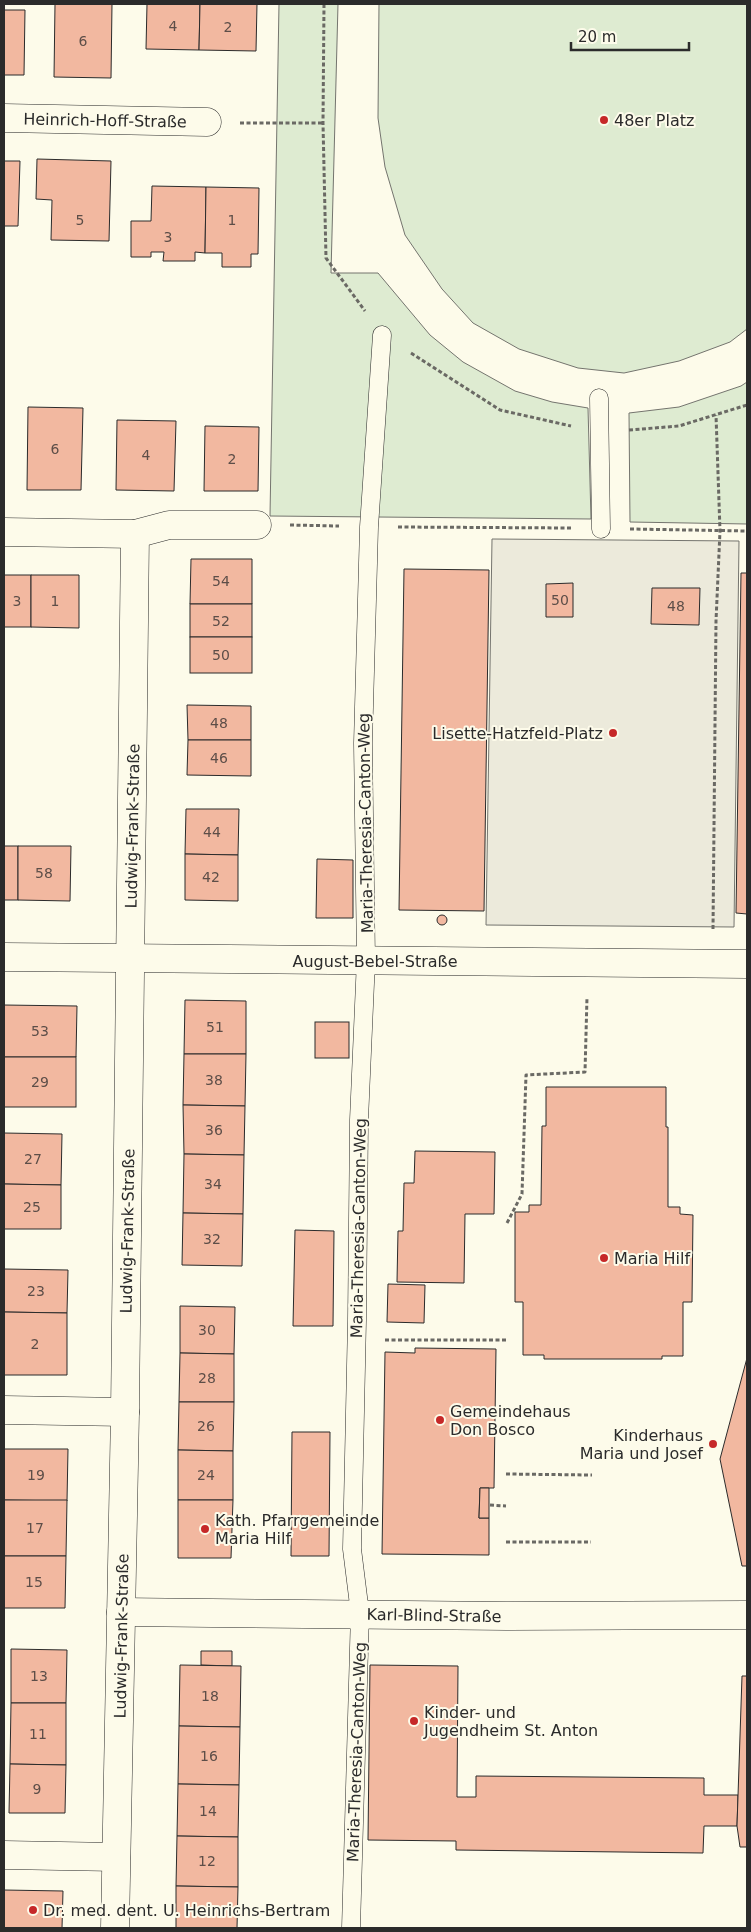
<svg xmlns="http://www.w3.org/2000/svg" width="751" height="1932" viewBox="0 0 751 1932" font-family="'DejaVu Sans',sans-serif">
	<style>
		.green { fill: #deebd1; stroke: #74746e }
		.parking { fill: #eceadb; stroke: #74746e }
		.building { fill: #f2b8a0; stroke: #2b2b2b }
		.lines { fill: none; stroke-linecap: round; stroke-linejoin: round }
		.lane-casing { stroke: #2b2b2b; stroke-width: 19 }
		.street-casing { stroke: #2b2b2b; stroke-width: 29 }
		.path { stroke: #6a6964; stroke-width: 3; stroke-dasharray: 4 2.5; stroke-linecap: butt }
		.lane { stroke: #fdfbea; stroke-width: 18 }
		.street { stroke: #fdfbea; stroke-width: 28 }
		.poi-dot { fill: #c62828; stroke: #fdfbea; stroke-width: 2 }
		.labels { text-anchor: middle; stroke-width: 4; stroke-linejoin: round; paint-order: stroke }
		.number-label { font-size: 14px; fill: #5d4e48 }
		.street-label { font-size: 16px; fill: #2b2b2b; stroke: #fdfbea }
		.poi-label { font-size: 16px; fill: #2b2b2b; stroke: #fdfbea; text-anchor: start }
	</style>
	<rect width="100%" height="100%" fill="#fdfbea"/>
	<!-- green -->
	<g class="green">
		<path d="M279,4H338L331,273H378L430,335L463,362L515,391L552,402L588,408L591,519L270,516Z"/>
		<path d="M379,4H747V329L730,342L679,361L624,373L578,368L519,349L473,323L442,289L405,235L385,167L378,118Z"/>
		<path d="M747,382V524L630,522L629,413L679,407L741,386Z"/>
	</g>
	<!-- parking -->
	<path class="parking" d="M492,539L739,541L734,927L486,925Z"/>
	<!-- building -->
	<g class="building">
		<path d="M55,4H112L111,78L54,77Z"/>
		<path d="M147,4H200L199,50L146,49Z"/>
		<path d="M200,4H257L256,51L199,50Z"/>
		<path d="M4,10H25L24,75H4Z"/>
		<path d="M37,159L111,161L109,241L51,240L52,200L36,199Z"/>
		<path d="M4,161H20L18,226H4Z"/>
		<path d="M152,186L206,187L205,253L195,252V261H163L164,252H151V257H131V221H151Z"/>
		<path d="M206,187L259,188L258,254H251V267H222V253H205Z"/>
		<path d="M28,407L83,408L81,490H27Z"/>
		<path d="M117,420L176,421L174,491L116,490Z"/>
		<path d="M205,426L259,427L258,491H204Z"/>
		<path d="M191,559H252V604H190Z"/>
		<path d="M404,569L489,570L484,911L399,910Z"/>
		<path d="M741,573H747V914L736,913Z"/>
		<rect x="4" y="575" width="27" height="52"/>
		<path d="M31,575H79V628L31,627Z"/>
		<path d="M573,583V617H546V584Z"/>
		<path d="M652,588H700L699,625L651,624Z"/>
		<rect x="190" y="604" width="62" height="33"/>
		<rect x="190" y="637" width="62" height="36"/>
		<path d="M187,705L251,706V740H188Z"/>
		<path d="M188,740H251V776L187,775Z"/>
		<path d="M186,809H239L238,855L185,854Z"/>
		<rect x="4" y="846" width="14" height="54"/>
		<path d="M18,846H71L70,901L18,900Z"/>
		<path d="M185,854L238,855V901L185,900Z"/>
		<path d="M317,859L353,860V918H316Z"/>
		<circle cx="442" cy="920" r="5"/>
		<path d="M185,1000L246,1001V1054H184Z"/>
		<path d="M4,1005L77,1006L76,1057H4Z"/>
		<rect x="315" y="1022" width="34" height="36"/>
		<path d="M184,1054H246L245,1106L183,1105Z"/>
		<rect x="4" y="1057" width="72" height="50"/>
		<path d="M546,1087H666V1127H668V1207H680V1214L693,1215L692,1302H683V1356H662V1359H544V1355H523V1302H515V1212H529V1205H541L542,1126H546Z"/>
		<path d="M183,1105L245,1106L244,1155L184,1154Z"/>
		<path d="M4,1133L62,1134L61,1185L4,1184Z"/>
		<path d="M415,1151L495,1152L494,1214H465L464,1283L397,1282L398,1231H403L404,1183H414Z"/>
		<path d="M184,1154L244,1155L243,1214L183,1213Z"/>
		<path d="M4,1184L61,1185V1229H4Z"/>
		<path d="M183,1213L243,1214L242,1266L182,1265Z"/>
		<path d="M295,1230L334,1231L333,1326H293Z"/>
		<path d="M4,1269L68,1270L67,1313L4,1312Z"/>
		<path d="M388,1284L425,1285L424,1323L387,1322Z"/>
		<path d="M180,1306L235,1307L234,1354L180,1353Z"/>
		<path d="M4,1312L67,1313V1375H4Z"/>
		<path d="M415,1348L496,1349L494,1488H480L479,1518H489V1555L382,1554L385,1352L415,1353Z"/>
		<path d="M180,1353L234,1354V1402H179Z"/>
		<path d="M747,1358V1566H742L720,1459Z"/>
		<path d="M179,1402H234L233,1451L178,1450Z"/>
		<path d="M292,1432H330L329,1556H291Z"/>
		<path d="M4,1449H68L67,1501L4,1500Z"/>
		<path d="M178,1450L233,1451V1500H178Z"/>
		<path d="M480,1488H489V1518H479Z"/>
		<path d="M4,1500H67L66,1556H4Z"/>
		<path d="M178,1500H233L231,1558H178Z"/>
		<path d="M4,1556H66L65,1608H4Z"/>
		<path d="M11,1649L67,1650L66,1703H11Z"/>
		<path d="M201,1651H232V1666L201,1665Z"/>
		<path d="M180,1665L241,1666L240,1727L179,1726Z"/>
		<path d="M370,1665L458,1666L457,1797H476V1776L704,1778V1795H738L737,1826H704L703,1853L456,1850V1841L368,1840Z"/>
		<path d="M742,1676H747V1847H740L737,1826Z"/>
		<path d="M11,1703H66V1765L10,1764Z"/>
		<path d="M179,1726L240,1727L239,1785L178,1784Z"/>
		<path d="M10,1764L66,1765L65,1813H9Z"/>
		<path d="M178,1784L239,1785L238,1837L177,1836Z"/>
		<path d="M177,1836L238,1837V1887L176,1886Z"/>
		<path d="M176,1886L238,1887L237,1928H176Z"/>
		<path d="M4,1890L63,1891L62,1928H4Z"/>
	</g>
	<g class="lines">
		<defs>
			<g id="lane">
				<path d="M599,398L601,529"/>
				<path d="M351,1928L360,1613L352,1549L357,1320L359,1120L366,960L363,743L369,527L382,335"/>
			</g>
			<g id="street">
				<path d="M4,118L207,122"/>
				<path d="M4,532L135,534L169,525H257"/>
				<path d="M4,957L747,964"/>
				<path d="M4,1410L125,1412"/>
				<path d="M121,1612L506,1616L747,1615"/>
				<path d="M4,1855L116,1857"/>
				<path d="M115,1928L125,1412L135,534"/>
			</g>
		</defs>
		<!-- lane casing -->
		<use href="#lane" class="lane-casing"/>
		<!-- street casing -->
		<use href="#street" class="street-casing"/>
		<!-- path -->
		<g class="path">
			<path d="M324,4L323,123L326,258L365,311"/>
			<path d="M240,123H323"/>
			<path d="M411,353L500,410L571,426"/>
			<path d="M629,430L679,426L747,405"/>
			<path d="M290,525L339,526"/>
			<path d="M398,527L572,528"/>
			<path d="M630,529L747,531"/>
			<path d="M713,929L716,621L720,531L716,415"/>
			<path d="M507,1223L522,1194L526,1075L585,1072L587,997"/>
			<path d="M385,1340H507"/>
			<path d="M506,1474L592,1475"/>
			<path d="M490,1505L506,1506"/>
			<path d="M506,1542H591"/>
		</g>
		<!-- lane -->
		<use href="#lane" class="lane"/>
		<!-- street -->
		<use href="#street" class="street"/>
	</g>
	<!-- markers -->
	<g class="poi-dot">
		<circle cx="604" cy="120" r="5"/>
		<circle cx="613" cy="733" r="5"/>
		<circle cx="604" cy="1258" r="5"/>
		<circle cx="440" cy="1420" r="5"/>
		<circle cx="713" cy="1444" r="5"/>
		<circle cx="205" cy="1529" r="5"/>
		<circle cx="414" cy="1721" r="5"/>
		<circle cx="33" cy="1910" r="5"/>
	</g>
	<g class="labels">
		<!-- number labels -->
		<g class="number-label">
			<text x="173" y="31">4</text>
			<text x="228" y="32">2</text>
			<text x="83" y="46">6</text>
			<text x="80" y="225">5</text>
			<text x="232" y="225">1</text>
			<text x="168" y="242">3</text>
			<text x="55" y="454">6</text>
			<text x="146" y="460">4</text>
			<text x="232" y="464">2</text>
			<text x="221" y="586">54</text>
			<text x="560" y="605">50</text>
			<text x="17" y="606">3</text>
			<text x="55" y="606">1</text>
			<text x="676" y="611">48</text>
			<text x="221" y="626">52</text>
			<text x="221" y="660">50</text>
			<text x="219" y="728">48</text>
			<text x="219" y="763">46</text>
			<text x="212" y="837">44</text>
			<text x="44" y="878">58</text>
			<text x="211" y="882">42</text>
			<text x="215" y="1032">51</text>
			<text x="40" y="1036">53</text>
			<text x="214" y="1085">38</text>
			<text x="40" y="1087">29</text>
			<text x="214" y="1135">36</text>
			<text x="33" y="1164">27</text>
			<text x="213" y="1189">34</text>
			<text x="32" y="1212">25</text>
			<text x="212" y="1244">32</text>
			<text x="36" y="1296">23</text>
			<text x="207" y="1335">30</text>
			<text x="35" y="1349">2</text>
			<text x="207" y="1383">28</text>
			<text x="206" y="1431">26</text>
			<text x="36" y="1480">19</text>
			<text x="206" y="1480">24</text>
			<text x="35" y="1533">17</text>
			<text x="34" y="1587">15</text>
			<text x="39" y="1681">13</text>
			<text x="210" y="1701">18</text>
			<text x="38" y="1739">11</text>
			<text x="209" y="1761">16</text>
			<text x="37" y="1794">9</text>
			<text x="208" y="1816">14</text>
			<text x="207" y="1866">12</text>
		</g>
		<!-- street labels -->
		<g class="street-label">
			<text transform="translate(105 120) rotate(1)" y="6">Heinrich-Hoff-Straße</text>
			<text transform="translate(365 823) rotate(-91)" y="6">Maria-Theresia-Canton-Weg</text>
			<text transform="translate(132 826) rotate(-89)" y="6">Ludwig-Frank-Straße</text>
			<text x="375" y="967">August-Bebel-Straße</text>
			<text transform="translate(358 1228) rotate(-89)" y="6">Maria-Theresia-Canton-Weg</text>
			<text transform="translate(127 1231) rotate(-89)" y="6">Ludwig-Frank-Straße</text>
			<text transform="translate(434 1615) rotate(1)" y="6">Karl-Blind-Straße</text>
			<text transform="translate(121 1636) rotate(-89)" y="6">Ludwig-Frank-Straße</text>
			<text transform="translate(356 1752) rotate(-88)" y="6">Maria-Theresia-Canton-Weg</text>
		</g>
		<!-- poi labels -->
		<g class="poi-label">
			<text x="614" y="126">48er Platz</text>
			<text x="603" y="739" text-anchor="end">Lisette-Hatzfeld-Platz</text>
			<text x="614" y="1264">Maria Hilf</text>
			<text x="450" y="1417">Gemeindehaus<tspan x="450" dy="18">Don Bosco</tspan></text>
			<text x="703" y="1441" text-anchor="end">Kinderhaus<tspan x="703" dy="18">Maria und Josef</tspan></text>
			<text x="215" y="1526">Kath. Pfarrgemeinde<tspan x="215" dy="18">Maria Hilf</tspan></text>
			<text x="424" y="1718">Kinder- und<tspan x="424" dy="18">Jugendheim St. Anton</tspan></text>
			<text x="43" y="1916">Dr. med. dent. U. Heinrichs-Bertram</text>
		</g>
	</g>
	<!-- border -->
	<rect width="751" height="1932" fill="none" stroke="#2b2b2b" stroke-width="10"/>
	<!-- scale -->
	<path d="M571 42v8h118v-8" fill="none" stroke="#2b2b2b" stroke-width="2.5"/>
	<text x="578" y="42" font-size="15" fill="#2b2b2b" stroke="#fdfbea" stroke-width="4" paint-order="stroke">20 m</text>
</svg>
